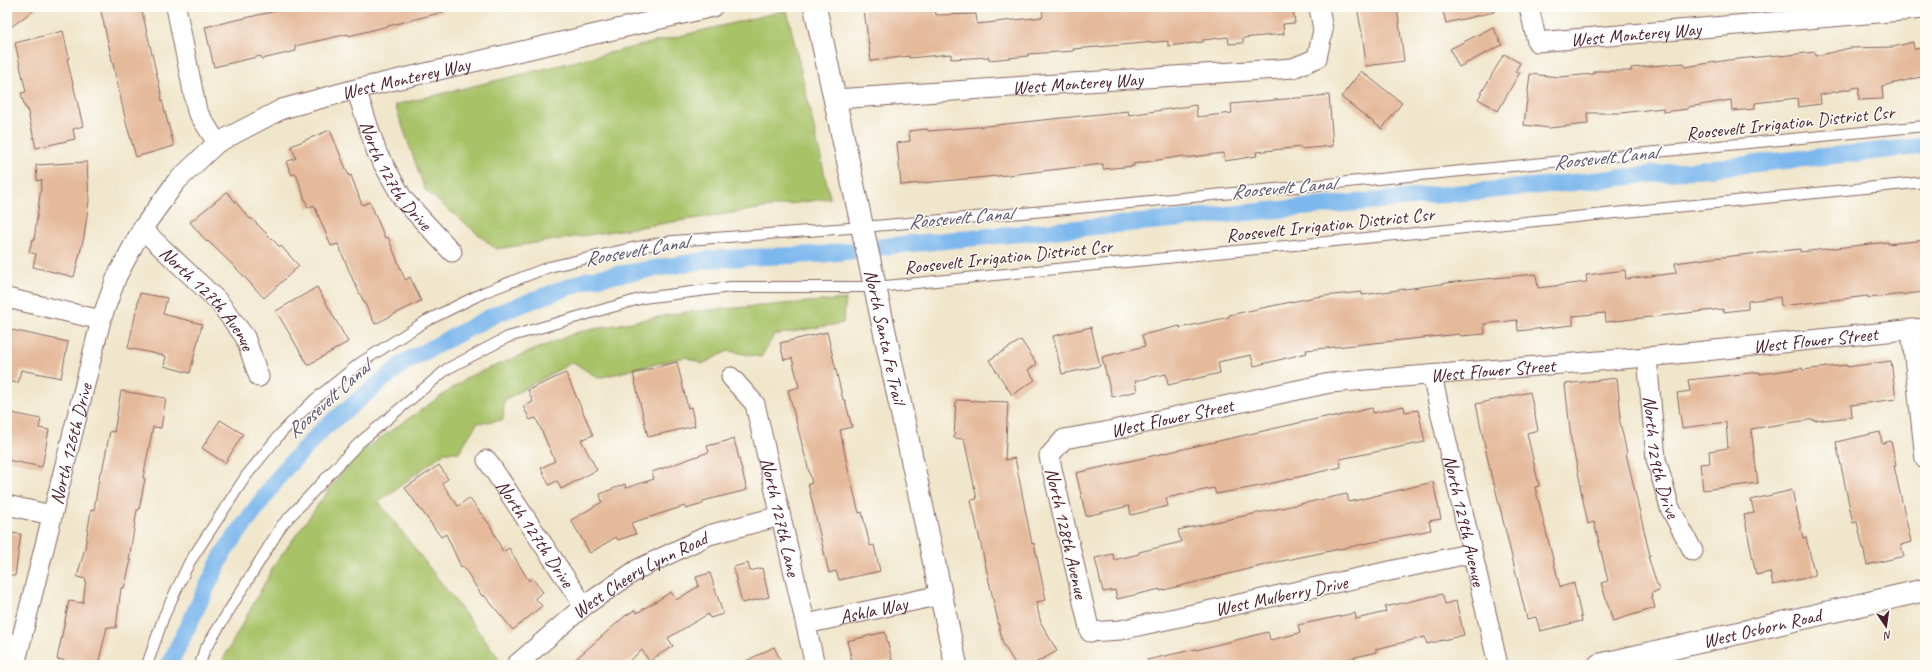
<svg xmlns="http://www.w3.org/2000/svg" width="1932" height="672" viewBox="0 0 1932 672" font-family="Caveat,sans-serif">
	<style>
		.green { fill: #a8c268; stroke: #79704a }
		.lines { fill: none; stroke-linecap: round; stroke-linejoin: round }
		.canal { stroke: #7bb7ed; stroke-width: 17 }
		.building { fill: #e5ba9b }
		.service-casing { stroke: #846563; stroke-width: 12 }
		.minor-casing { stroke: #846563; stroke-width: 21 }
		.tertiary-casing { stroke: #846563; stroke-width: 24 }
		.service { stroke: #fff; stroke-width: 10 }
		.minor { stroke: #fff; stroke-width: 19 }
		.tertiary { stroke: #fff; stroke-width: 22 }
		.labels { text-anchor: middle; stroke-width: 3; stroke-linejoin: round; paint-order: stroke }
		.street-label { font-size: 19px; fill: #4a1f2b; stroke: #fdfcf7 }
		.water-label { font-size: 20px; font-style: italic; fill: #5b546f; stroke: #fdfcf7 }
	</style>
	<rect width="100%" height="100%" fill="#fdfcf7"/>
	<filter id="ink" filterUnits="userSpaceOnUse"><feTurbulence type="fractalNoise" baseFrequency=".025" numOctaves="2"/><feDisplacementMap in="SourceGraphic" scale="8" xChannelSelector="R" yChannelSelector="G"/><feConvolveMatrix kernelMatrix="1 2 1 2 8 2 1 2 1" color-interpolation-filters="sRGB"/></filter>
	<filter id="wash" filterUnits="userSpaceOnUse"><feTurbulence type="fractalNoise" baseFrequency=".012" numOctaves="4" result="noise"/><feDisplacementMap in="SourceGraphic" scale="16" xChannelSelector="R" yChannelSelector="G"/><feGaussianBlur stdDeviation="0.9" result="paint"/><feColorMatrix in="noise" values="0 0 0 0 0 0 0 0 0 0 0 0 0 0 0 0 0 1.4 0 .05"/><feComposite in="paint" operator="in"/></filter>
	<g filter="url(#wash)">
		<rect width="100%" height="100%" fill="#f0e6cb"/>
		<!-- green -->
		<g class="green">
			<path d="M787,10L830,198L496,249L425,190L395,105Z"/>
			<path d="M846,299L843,323L774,335L761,357L728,351L702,364L686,357L598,378L573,362L504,400L503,420L477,423L459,452H445L379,502L499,658L492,665H220L275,564L353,457L470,376L578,332L685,312Z"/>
		</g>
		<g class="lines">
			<!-- canal -->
			<path class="canal" d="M169,665L224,552L284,470L324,428L405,362L496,314L590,279L714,259L825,254L897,245L1568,183L1925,146"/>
		</g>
		<g id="blocks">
			<!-- building -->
			<g class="building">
				<path d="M7,7H38L11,27Z"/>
				<path d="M100,7H141L162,97H161L174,146L136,157L127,126Z"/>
				<path d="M294,7H443V12L349,36L348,34L295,46L296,51L262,59L261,56L214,67L205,27Z"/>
				<path d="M889,7H935L936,15L976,14L977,24L1043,17L1042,7H1116V9L1137,7H1293L1295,23L1283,24L1284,34L1243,38V43L1229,44L1228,37L1203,40V42L1168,46V41L1073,49L1074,51L1028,54V56L989,60V57L951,59V54L909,58V56L871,61L864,10Z"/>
				<path d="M1357,7H1397L1404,61L1366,66L1363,39Z"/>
				<path d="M1442,7H1494V12L1446,23Z"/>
				<path d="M1493,27L1502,45L1459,67L1450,49Z"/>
				<path d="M63,31L69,58L67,59L83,126L73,129L75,139L36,148L27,108H25L21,93L26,92L15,43Z"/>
				<path d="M1913,42L1914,49L1925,48V76L1882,86L1883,99L1859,100V87L1820,95L1821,104L1798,107L1797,98L1755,103V109L1732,111L1731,100L1688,107V109L1663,112V108L1621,113H1587L1588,124L1549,128L1524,125L1530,74L1559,77L1594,74V71H1632L1631,68L1684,63L1685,67L1728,60L1780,55V56L1815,52L1816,56L1850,48L1893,47Z"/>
				<path d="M1504,54L1520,63L1515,72H1520L1498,111L1478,99Z"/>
				<path d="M1361,71L1402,103L1382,129L1341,97Z"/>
				<path d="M1329,95L1333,146L1301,149V147L1256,152L1257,156L1225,161L1224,153L1184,158V156L1133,164L1134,166L1103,169V164L1008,175L901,185L897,143L910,141L909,131L927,129L928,131L977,127L1128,111L1129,115L1196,105L1197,117L1232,113L1231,104Z"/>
				<path d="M330,130L349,176L351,175L362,205L370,202L385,238L388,237L405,280L410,277L421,301L375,324L353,280L338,244L331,246L314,205L308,208L296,174L292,175L286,162L296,158L291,146Z"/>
				<path d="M87,162L89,201L84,237L74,277L33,267L36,254L29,252L32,240H34L42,180L37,181L36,165Z"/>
				<path d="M227,192L250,219L251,218L280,247L281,246L299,266L264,298L237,269L208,241L207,242L190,222Z"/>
				<path d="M1925,240V292L1868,298V296L1781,306L1780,297L1748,301V309L1723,312V309L1606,322L1605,313L1573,316V325L1518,331L1517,320L1484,324L1485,334L1461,336L1460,334L1306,350L1307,353L1254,366L1251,355L1218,362L1220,373L1168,385L1166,374L1135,381L1137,391L1112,397L1102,357L1145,346L1142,335L1180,326V328L1229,317V315L1315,297L1362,292V295L1455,282L1536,274L1538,288L1587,282L1586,275L1625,270L1626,279L1676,273L1675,263L1712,258L1800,249V252L1888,242V244Z"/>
				<path d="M317,287L348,342L308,365L276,311Z"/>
				<path d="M140,293L167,298L163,314L202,324L190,373L164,366L166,356L128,348Z"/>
				<path d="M1091,327L1100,366L1062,374L1053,336Z"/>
				<path d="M7,329L68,342L61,378L21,370L18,383L7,381Z"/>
				<path d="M827,332L843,400H845L852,427L840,430L848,469L859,513L862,512L870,546L874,545L880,571L839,580L836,571L829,573L808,484L812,483L788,390L799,387L792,358L784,360L780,343Z"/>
				<path d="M1021,340L1037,364L1028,370L1035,380L1012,395L989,360Z"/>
				<path d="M1891,361L1896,399L1851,405L1852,417L1814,421V419L1751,429L1758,483L1703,490L1700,464L1710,463L1709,451L1728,448L1726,422L1682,428L1677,393L1690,391L1688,380L1760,372V374L1802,368V370L1847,365V367Z"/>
				<path d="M677,362L688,408L691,407L695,426L648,437L633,373Z"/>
				<path d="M566,373L593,435L581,440L597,470L561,489L557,481L549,485L541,468L555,461L536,418L530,420L523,406L533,402L528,390Z"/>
				<path d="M1617,378L1621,417L1619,418L1627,453H1626L1650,556H1648L1659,591L1651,593L1655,608L1613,621L1601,583L1608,581L1594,522L1588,524L1580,486H1581L1571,439L1565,384Z"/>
				<path d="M121,391L166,398L161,428L153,427L143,478L145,479L139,510H137L129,560H131L124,588H121L116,628L107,627L98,665H83L57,659L69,601L83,603L86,579L77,577L85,548L91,510H94L100,472H102L110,431L114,432Z"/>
				<path d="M1530,392L1538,430L1527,433L1539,486L1535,487L1560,587L1574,583L1582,621L1540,631L1536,617L1527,619L1494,483L1493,484L1476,404Z"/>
				<path d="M956,400L1008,402L1005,460L1015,458L1032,544L1034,543L1046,600L1036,602L1041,623L1057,651L1032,665H1016L1003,644L971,500L977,499L964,439L954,438Z"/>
				<path d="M1404,406L1405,412L1418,410L1425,442L1340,459L1341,467L1260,486L1216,494L1214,488L1166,498L1168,506L1131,515L1129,506L1086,516L1076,473L1330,416V418L1372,408L1373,413Z"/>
				<path d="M7,412L41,419L39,428L49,430L42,467L7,460Z"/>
				<path d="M220,420L243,434L225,463L202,448Z"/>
				<path d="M1880,432L1882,443L1891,441L1896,466H1894L1911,542L1901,545L1904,556L1867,565L1857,522L1853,523L1836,442Z"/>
				<path d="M734,439L747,490L703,501V504L686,509L685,506L631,523L636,534L618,540L616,537L590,553L571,520L602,502L600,494L625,484L626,488L654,479L652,472L709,452L707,446Z"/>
				<path d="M439,465L448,479L442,483L458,506L469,498L490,525L503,552L509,548L529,581L532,578L543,592L535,598L542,606L513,630L484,595L482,596L463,566L461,567L446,534L441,537L405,488Z"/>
				<path d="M1433,482L1441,519L1429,521L1431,530L1277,562L1160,591V589L1117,599L1115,590L1103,592L1095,558L1113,554L1114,560L1139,554V552L1181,542L1178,530L1347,494L1349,502Z"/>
				<path d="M1792,490L1803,538L1806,537L1815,576L1773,585L1770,572L1756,575L1744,515L1754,513L1751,500Z"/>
				<path d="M7,533L21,534L15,576L7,575Z"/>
				<path d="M748,563L750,571L762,568L769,597L742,603L733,567Z"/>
				<path d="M710,573L723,614L710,618L708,614L668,638L673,646L649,661L642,650L624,665H569L625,616L635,610L637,613L671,592L676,600L699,586L696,577Z"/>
				<path d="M1442,594L1445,604L1456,601L1464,635L1427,644L1425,637L1376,649V652L1324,665H1148L1147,660L1196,649V650L1268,632L1270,640L1300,633L1298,625L1355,613L1356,619L1386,612L1385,607Z"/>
				<path d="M885,632L892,660L869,665H853L847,641Z"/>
				<path d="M774,647L783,665H738Z"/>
			</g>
		</g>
	</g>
	<g filter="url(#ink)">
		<use href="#blocks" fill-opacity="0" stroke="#846563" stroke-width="1"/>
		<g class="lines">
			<defs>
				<g id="service">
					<path d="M147,665L164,616L189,563L246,476L281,433L314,400L360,363L426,321L485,292L549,267L632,248L673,241L863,227L1089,207L1925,126"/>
					<path d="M200,665L204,651L282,525L359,443L447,369L508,337L643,298L731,287H876L1925,182"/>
				</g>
				<g id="minor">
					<path d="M176,7L197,111L217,143"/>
					<path id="s1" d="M1529,7L1537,42L1925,9"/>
					<path id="s2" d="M356,89L377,153L403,199L452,252"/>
					<path id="s3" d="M836,99L1293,68L1317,58L1323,30L1319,7"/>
					<path id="s4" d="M142,229L218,301L245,337L259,377"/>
					<path d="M7,298L101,320"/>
					<path d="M1911,329L1925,459"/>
					<path id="s5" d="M1647,357L1656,459L1670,508L1693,551"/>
					<path id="s6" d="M1432,376L1498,665"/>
					<path id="s7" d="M731,377L755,404L815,665"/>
					<path id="s8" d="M487,460L584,606"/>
					<path d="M7,505L51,515"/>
					<path id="s9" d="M1472,553L1120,630L1090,632L1049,456L1064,439L1104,432L1330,383L1647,357L1925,328"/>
					<path id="s10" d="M806,624L941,595"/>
					<path id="s11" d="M15,665L101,320L117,276L142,229L176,182L217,143L282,109L356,89L713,7"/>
					<path id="s12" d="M516,665L584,606L638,569L709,535L780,516"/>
				</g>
				<g id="tertiary">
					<path id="s13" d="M815,7L956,665"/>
					<path id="s14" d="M1599,665L1925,590"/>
				</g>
			</defs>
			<!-- service casing -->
			<use href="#service" class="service-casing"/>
			<!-- minor casing -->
			<use href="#minor" class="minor-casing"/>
			<!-- tertiary casing -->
			<use href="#tertiary" class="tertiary-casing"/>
			<!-- service -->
			<use href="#service" class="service"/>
			<!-- minor -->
			<use href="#minor" class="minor"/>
			<!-- tertiary -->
			<use href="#tertiary" class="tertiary"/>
		</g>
	</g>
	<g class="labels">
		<!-- street labels -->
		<g class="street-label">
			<text dy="7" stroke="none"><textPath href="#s1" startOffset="135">West Monterey Way</textPath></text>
			<text dy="7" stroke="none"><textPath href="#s11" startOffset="771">West Monterey Way</textPath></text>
			<text dy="7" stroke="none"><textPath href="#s3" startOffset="242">West Monterey Way</textPath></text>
			<text transform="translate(1790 122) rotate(-6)" y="7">Roosevelt Irrigation District Csr</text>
			<text dy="7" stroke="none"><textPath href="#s2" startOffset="96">North 127th Drive</textPath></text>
			<text transform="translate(1330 224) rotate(-6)" y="7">Roosevelt Irrigation District Csr</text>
			<text transform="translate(1008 256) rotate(-6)" y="7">Roosevelt Irrigation District Csr</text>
			<text dy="7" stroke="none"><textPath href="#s4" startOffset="96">North 127th Avenue</textPath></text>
			<text dy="7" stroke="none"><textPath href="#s13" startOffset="337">North Santa Fe Trail</textPath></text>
			<text dy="7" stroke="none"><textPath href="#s9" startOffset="1353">West Flower Street</textPath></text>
			<text dy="7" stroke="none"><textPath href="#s9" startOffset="1029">West Flower Street</textPath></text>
			<text dy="7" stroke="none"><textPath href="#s9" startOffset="704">West Flower Street</textPath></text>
			<text dy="7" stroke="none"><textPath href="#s11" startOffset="228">North 126th Drive</textPath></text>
			<text dy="7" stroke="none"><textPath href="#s5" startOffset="101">North 129th Drive</textPath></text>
			<text dy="7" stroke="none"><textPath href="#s7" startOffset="152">North 127th Lane</textPath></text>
			<text dy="7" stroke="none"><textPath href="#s6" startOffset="148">North 129th Avenue</textPath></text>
			<text dy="7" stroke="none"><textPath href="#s8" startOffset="88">North 127th Drive</textPath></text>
			<text transform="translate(1067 533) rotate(77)" y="7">North 128th Avenue</text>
			<text dy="7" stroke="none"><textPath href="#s12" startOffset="154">West Cheery Lynn Road</textPath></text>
			<text transform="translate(1281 595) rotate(-12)" y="7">West Mulberry Drive</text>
			<text dy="7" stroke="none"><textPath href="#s10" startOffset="69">Ashla Way</textPath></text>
			<text dy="7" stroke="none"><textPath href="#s14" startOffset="167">West Osborn Road</textPath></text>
		</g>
		<!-- water labels -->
		<g class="water-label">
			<text transform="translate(1605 157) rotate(-6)" y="7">Roosevelt Canal</text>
			<text transform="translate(1283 187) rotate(-5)" y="7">Roosevelt Canal</text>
			<text transform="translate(960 217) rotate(-5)" y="7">Roosevelt Canal</text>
			<text transform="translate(636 250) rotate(-10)" y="7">Roosevelt Canal</text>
			<text transform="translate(328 399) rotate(-42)" y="7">Roosevelt Canal</text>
		</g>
	</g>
	<!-- margin -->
	<rect width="1932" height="672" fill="none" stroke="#fdfcf7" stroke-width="24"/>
	<!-- north arrow -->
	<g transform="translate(1886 626) rotate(167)" stroke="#fdfcf7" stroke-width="3" paint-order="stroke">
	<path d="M0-3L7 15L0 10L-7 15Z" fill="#4a1f2b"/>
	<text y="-6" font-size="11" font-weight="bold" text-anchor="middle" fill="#4a1f2b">N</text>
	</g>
</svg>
